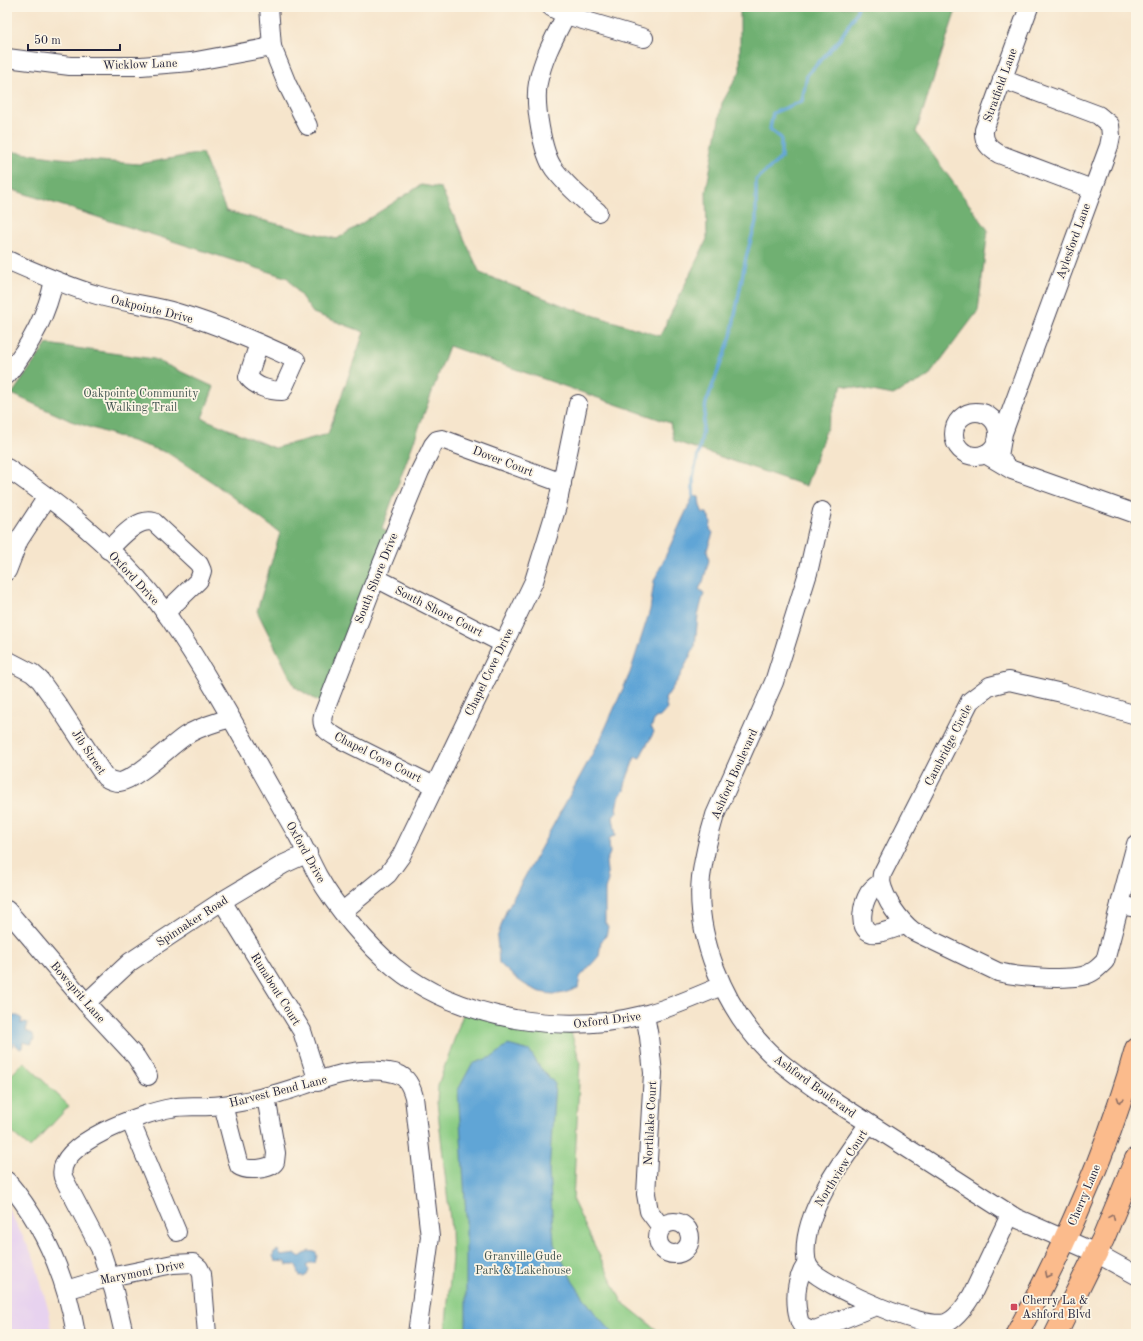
<svg xmlns="http://www.w3.org/2000/svg" width="1143" height="1341" viewBox="0 0 1143 1341" font-family="'Old Standard TT',serif">
	<style>
		.built { fill: #e7d2ef }
		.green { fill: #8bcc84; stroke: #567760 }
		.forest { fill: #70b072; stroke: #496956 }
		.water { fill: #61a5d6; stroke: #426488 }
		.lines { fill: none; stroke-linecap: round; stroke-linejoin: round }
		.stream { stroke: #61a5d6; stroke-width: 3.5 }
		.minor-casing { stroke: #423f51; stroke-width: 20 }
		.major-casing { stroke: #423f51; stroke-width: 24 }
		.minor { stroke: #fff; stroke-width: 18 }
		.major { stroke: #fbbb8c; stroke-width: 22 }
		.oneway { stroke: #8e6e64 }
		.poi-dot { fill: #d1495b; stroke: #fcf5e5; stroke-width: 1.5 }
		.labels { text-anchor: middle; stroke-width: 3.5; stroke-linejoin: round; paint-order: stroke }
		.street-label { font-size: 12px; fill: #22223b; stroke: #fcf5e5 }
		.park-label { font-size: 12px; fill: #425551; stroke: #fcf5e5 }
		.poi-label { font-size: 12px; fill: #22223b; stroke: #fcf5e5; text-anchor: start }
	</style>
	<rect width="100%" height="100%" fill="#fcf5e5"/>
	<filter id="ink" filterUnits="userSpaceOnUse"><feTurbulence type="fractalNoise" baseFrequency=".025" numOctaves="2"/><feDisplacementMap in="SourceGraphic" scale="8" xChannelSelector="R" yChannelSelector="G"/><feConvolveMatrix kernelMatrix="1 2 1 2 8 2 1 2 1" color-interpolation-filters="sRGB"/></filter>
	<filter id="wash" filterUnits="userSpaceOnUse"><feTurbulence type="fractalNoise" baseFrequency=".012" numOctaves="4" result="noise"/><feDisplacementMap in="SourceGraphic" scale="16" xChannelSelector="R" yChannelSelector="G"/><feGaussianBlur stdDeviation="0.9" result="paint"/><feColorMatrix in="noise" values="0 0 0 0 0 0 0 0 0 0 0 0 0 0 0 0 0 1.4 0 .05"/><feComposite in="paint" operator="in"/></filter>
	<g filter="url(#wash)">
		<rect width="100%" height="100%" fill="#f6e5cc"/>
		<!-- built -->
		<path class="built" d="M7,1206L34,1258L50,1316L51,1334H7Z"/>
		<!-- green -->
		<g class="green">
			<path d="M466,1006L569,1025L580,1062L573,1201L622,1302L662,1334H445L452,1258L451,1229L437,1102L438,1085Z"/>
			<path d="M24,1062L69,1106L30,1148L7,1128V1079Z"/>
		</g>
		<!-- forest -->
		<path class="forest" d="M740,7H957L916,132L988,230L978,311L928,377L893,395L842,385L806,486L674,441L670,423L449,346L382,528L393,537L326,706L295,687L257,611L280,533L215,484L168,453L71,421L12,394L47,344L154,359L214,387L202,418L274,448L328,434L364,332L313,313L288,278L7,188V151L60,158L139,164L202,153L226,211L337,239L421,185L441,188L480,273L570,308L660,336L707,239L706,192L722,103L740,71Z"/>
		<!-- water -->
		<g class="water">
			<path d="M693,496L699,497L700,506L703,513H707L711,523L710,529L713,533L707,550L709,560L703,582L699,589L704,593L698,615L695,646L679,678L665,699L667,709L660,717L655,718L651,728L654,732C649,742 644,748 640,758L635,757C632,765 624,784 624,791C619,795 615,806 617,812L613,817L616,836L611,837L609,840L610,853L606,862L608,880L605,890V923L608,927L606,936L601,941L599,956L580,977L578,988C572,990 564,994 557,994C533,995 515,978 499,963L497,938L506,911L600,740L630,673L650,610L654,581Z"/>
			<path d="M12,1016H18L22,1019L21,1024L25,1022L28,1023L26,1031L33,1034L34,1039L31,1044L23,1042L22,1048L20,1049L14,1043L7,1052V1018Z"/>
			<path d="M508,1045L530,1051L539,1066L555,1084L549,1172L554,1244L573,1282L594,1312L614,1334H466V1215L458,1090L472,1064L494,1056Z"/>
			<path d="M278,1250L281,1256L296,1254L300,1257L309,1251L315,1252L317,1255L315,1263H309L306,1266L309,1270L307,1275L303,1277L300,1276L296,1265H287L286,1262L275,1261L273,1256L274,1252Z"/>
		</g>
		<g class="lines">
			<!-- stream -->
			<path class="stream" d="M693,496V477L701,441L706,403L731,336L746,257L756,222V180L781,158V138L770,129L773,113L802,101L807,75L840,39L856,13L858,7"/>
		</g>
	</g>
	<g filter="url(#ink)">
		<g class="lines">
			<defs>
				<g id="minor">
					<path d="M269,7L272,47L287,84L308,126"/>
					<path d="M551,7L566,15L644,38"/>
					<path d="M570,7C558,31 543,56 538,83C534,103 542,153 554,169C567,186 582,199 598,212"/>
					<path d="M1029,7L984,130C983,142 989,148 999,154L1092,189"/>
					<path d="M7,58L70,66H141L191,62L272,47"/>
					<path d="M1002,79L1098,115L1110,125L1111,136L1109,146L1003,433L999,456L1006,466"/>
					<path d="M7,260C37,273 66,286 97,295C124,303 152,305 178,313C219,325 257,342 296,360L282,391C270,391 256,387 248,377L259,343"/>
					<path d="M7,375C30,346 47,316 54,280"/>
					<circle cx="976" cy="434" r="22"/>
					<path d="M985,454L1012,470L1136,514"/>
					<path d="M7,468C66,508 129,560 170,619C217,688 256,764 298,836C305,849 311,863 318,876C334,905 368,946 394,967C428,995 473,1011 515,1019C558,1026 600,1026 643,1015C670,1009 696,996 722,986"/>
					<path d="M822,511L808,573L774,682L715,815C709,835 704,856 701,877C695,936 724,1006 765,1048C780,1064 799,1077 817,1090L1016,1218L1096,1253L1136,1275"/>
					<path d="M108,550C120,539 137,517 154,522L199,564L202,571L199,580L165,613"/>
					<path d="M7,571L19,540L47,497"/>
					<path d="M376,578L502,643"/>
					<path d="M7,660L32,673L40,680L58,705L105,777C109,780 114,782 119,782C136,780 170,746 185,736C198,727 215,723 230,718"/>
					<path d="M434,786L338,738C328,732 320,728 323,715L372,588L420,471L433,445L437,440L442,439L562,483"/>
					<path d="M881,882C885,900 899,920 913,931L998,972C1017,977 1062,980 1082,976C1092,974 1098,968 1105,961L1136,844"/>
					<path d="M222,901L302,1031L318,1082"/>
					<path d="M1120,905L1136,908"/>
					<path d="M7,910L86,1003L136,1057L148,1076"/>
					<path d="M343,911L388,874L401,856L534,581L557,506L578,404"/>
					<path d="M905,925C897,927 879,935 872,933C856,929 863,903 869,893C872,888 877,885 881,882L882,874L970,701L990,686L1009,681L1062,693L1136,715"/>
					<path d="M86,1003L130,962L222,901L284,864L308,853"/>
					<path d="M645,1015L649,1037L653,1073L646,1194L649,1211L661,1227"/>
					<path d="M223,1105L239,1166C246,1171 270,1170 275,1162L276,1153L266,1097"/>
					<path d="M130,1120L177,1232"/>
					<path d="M868,1125C844,1158 801,1214 806,1257C806,1263 810,1269 814,1273C834,1289 922,1330 946,1323C957,1319 966,1305 972,1295L1010,1215"/>
					<path d="M7,1181C44,1225 66,1277 76,1334"/>
					<circle cx="674" cy="1238" r="16"/>
					<path d="M807,1263C797,1278 795,1291 797,1309C798,1313 798,1320 801,1324C805,1328 810,1329 815,1330L876,1306"/>
					<path d="M66,1290L110,1277L173,1264L193,1263L199,1268L202,1274L207,1334"/>
					<path d="M124,1334L114,1291L100,1248L63,1177C54,1143 146,1112 171,1108C184,1105 197,1107 210,1106C229,1105 247,1101 264,1097C304,1088 347,1064 389,1072C405,1074 410,1082 414,1097L430,1237L417,1334"/>
				</g>
				<g id="major">
					<path d="M1017,1334C1066,1244 1109,1148 1136,1049"/>
					<path d="M1056,1334L1103,1239L1136,1159"/>
				</g>
			</defs>
			<!-- minor casing -->
			<use href="#minor" class="minor-casing"/>
			<!-- major casing -->
			<use href="#major" class="major-casing"/>
			<!-- minor -->
			<use href="#minor" class="minor"/>
			<!-- major -->
			<use href="#major" class="major"/>
		</g>
		<!-- one-way arrows -->
		<defs><path id="oneway-chevron" d="M-2-3.5L2.5 0L-2 3.5" fill="none" stroke-width="1.6" stroke-linecap="round" stroke-linejoin="round"/></defs>
		<g class="oneway">
			<use href="#oneway-chevron" transform="translate(1120 1100) rotate(108)"/>
			<use href="#oneway-chevron" transform="translate(1112 1217) rotate(-66)"/>
			<use href="#oneway-chevron" transform="translate(1048 1275) rotate(116)"/>
		</g>
	</g>
	<!-- markers -->
	<rect class="poi-dot" x="1010" y="1303" width="8" height="8" rx="2"/>
	<g class="labels">
		<!-- street labels -->
		<g class="street-label">
			<text transform="translate(140 64) rotate(-2)" y="4">Wicklow Lane</text>
			<text transform="translate(1000 85) rotate(-70)" y="4">Stratfield Lane</text>
			<text transform="translate(1073 241) rotate(-70)" y="4">Aylesford Lane</text>
			<text transform="translate(152 309) rotate(14)" y="4">Oakpointe Drive</text>
			<text transform="translate(503 461) rotate(21)" y="4">Dover Court</text>
			<text transform="translate(134 578) rotate(47)" y="4">Oxford Drive</text>
			<text transform="translate(376 578) rotate(-68)" y="4">South Shore Drive</text>
			<text transform="translate(439 611) rotate(27)" y="4">South Shore Court</text>
			<text transform="translate(489 672) rotate(-64)" y="4">Chapel Cove Drive</text>
			<text transform="translate(948 745) rotate(-63)" y="4">Cambridge Circle</text>
			<text transform="translate(89 752) rotate(56)" y="4">Jib Street</text>
			<text transform="translate(378 757) rotate(27)" y="4">Chapel Cove Court</text>
			<text transform="translate(734 774) rotate(-66)" y="4">Ashford Boulevard</text>
			<text transform="translate(306 852) rotate(61)" y="4">Oxford Drive</text>
			<text transform="translate(192 921) rotate(-33)" y="4">Spinnaker Road</text>
			<text transform="translate(276 989) rotate(58)" y="4">Runabout Court</text>
			<text transform="translate(78 992) rotate(49)" y="4">Bowsprit Lane</text>
			<text transform="translate(607 1020) rotate(-7)" y="4">Oxford Drive</text>
			<text transform="translate(815 1086) rotate(36)" y="4">Ashford Boulevard</text>
			<text transform="translate(278 1091) rotate(-14)" y="4">Harvest Bend Lane</text>
			<text transform="translate(650 1123) rotate(-87)" y="4">Northlake Court</text>
			<text transform="translate(841 1168) rotate(-58)" y="4">Northview Court</text>
			<text transform="translate(1084 1195) rotate(-67)" y="4">Cherry Lane</text>
			<text transform="translate(142 1272) rotate(-11)" y="4">Marymont Drive</text>
		</g>
		<!-- park labels -->
		<g class="park-label">
			<text x="141" y="397">Oakpointe Community<tspan x="141" dy="14">Walking Trail</tspan></text>
			<text x="523" y="1260">Granville Gude<tspan x="523" dy="14">Park &amp; Lakehouse</tspan></text>
		</g>
		<!-- poi labels -->
		<g class="poi-label">
			<text x="1022" y="1304">Cherry La &amp;<tspan x="1022" dy="14">Ashford Blvd</tspan></text>
		</g>
	</g>
	<!-- margin -->
	<rect width="1143" height="1341" fill="none" stroke="#fcf5e5" stroke-width="24"/>
	<!-- scale -->
	<path d="M28 44v6h92v-6" fill="none" stroke="#22223b" stroke-width="2"/>
	<text x="34" y="44" font-size="12" fill="#22223b" stroke="#fcf5e5" stroke-width="3" paint-order="stroke">50 m</text>
</svg>
